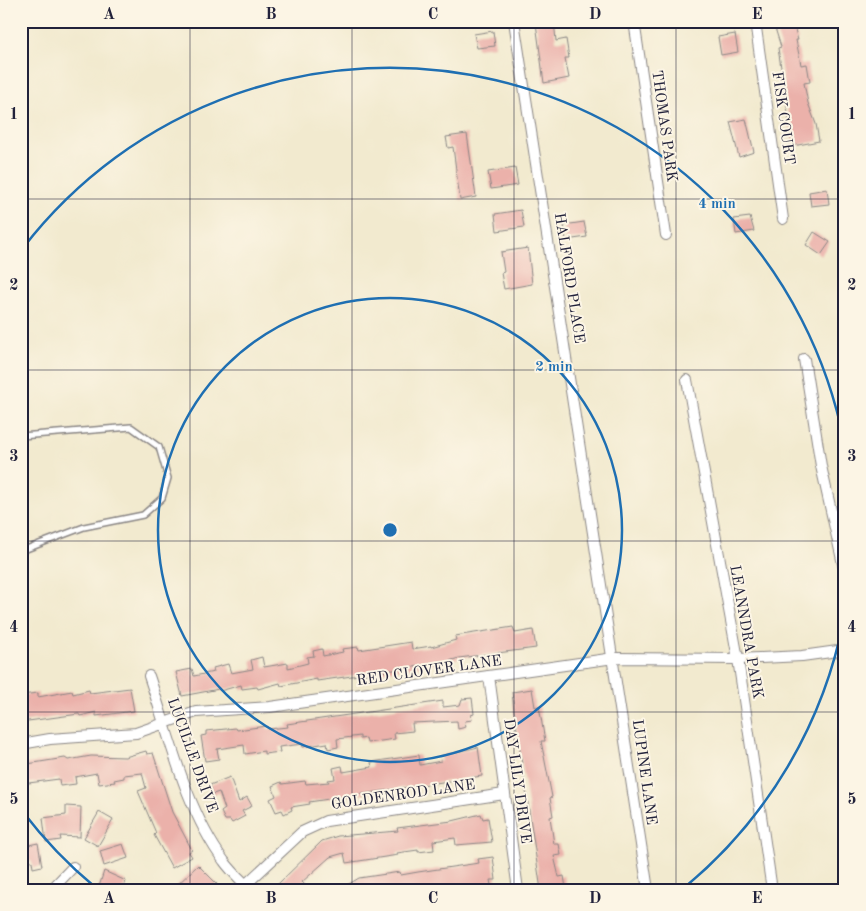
<svg xmlns="http://www.w3.org/2000/svg" width="866" height="911" viewBox="0 0 866 911" font-family="'Old Standard TT',serif">
	<style>
		.building { fill: #ebb1aa }
		.lines { fill: none; stroke-linecap: round; stroke-linejoin: round }
		.lane-casing { stroke: #8a8685; stroke-width: 8 }
		.street-casing { stroke: #8a8685; stroke-width: 12 }
		.lane { stroke: #fff; stroke-width: 5 }
		.street { stroke: #fff; stroke-width: 10 }
		.grid { fill: none; stroke: #22223b; stroke-width: 1; stroke-opacity: 0.55 }
		.ring { fill: none; stroke: #1f6fb2; stroke-width: 2.5 }
		.labels { text-anchor: middle; stroke-width: 4; stroke-linejoin: round; paint-order: stroke }
		.street-label { font-size: 15px; fill: #22223b; stroke: #fcf5e5 }
		.centre { fill: #1f6fb2; stroke: #fcf5e5; stroke-width: 2.5 }
		.ring-label { font-size: 15px; text-anchor: middle; font-weight: bold; fill: #1f6fb2; stroke: #fcf5e5; stroke-width: 4; stroke-linejoin: round; paint-order: stroke }
		.neatline { fill: none; stroke: #22223b; stroke-width: 2 }
		.grid-label { font-size: 16px; text-anchor: middle; font-weight: bold; fill: #22223b }
	</style>
	<rect width="100%" height="100%" fill="#fcf5e5"/>
	<filter id="ink" filterUnits="userSpaceOnUse"><feTurbulence type="fractalNoise" baseFrequency=".02" numOctaves="2"/><feDisplacementMap in="SourceGraphic" scale="10" xChannelSelector="R" yChannelSelector="G"/><feConvolveMatrix kernelMatrix="1 2 1 2 8 2 1 2 1" color-interpolation-filters="sRGB"/></filter>
	<filter id="wash" filterUnits="userSpaceOnUse"><feTurbulence type="fractalNoise" baseFrequency=".0096" numOctaves="4" result="noise"/><feDisplacementMap in="SourceGraphic" scale="20" xChannelSelector="R" yChannelSelector="G"/><feGaussianBlur stdDeviation="1.12" result="paint"/><feColorMatrix in="noise" values="0 0 0 0 0 0 0 0 0 0 0 0 0 0 0 0 0 1.4 0 .05"/><feComposite in="paint" operator="in"/></filter>
	<g filter="url(#wash)">
		<rect width="100%" height="100%" fill="#f2eacf"/>
		<g id="blocks">
			<!-- building -->
			<g class="building">
				<path d="M554,21L556,41L566,39L569,58H565L569,78L544,83L536,23Z"/>
				<path d="M793,23L798,40H796L801,65L807,64L810,82L804,83L808,103L816,124L819,141L793,146L778,48L781,47L775,28Z"/>
				<path d="M493,31L495,46L477,48L474,34Z"/>
				<path d="M735,34L738,52L721,55L718,37Z"/>
				<path d="M746,119L754,152L739,157L730,122Z"/>
				<path d="M467,134L476,197L460,200L453,147L448,148L446,137Z"/>
				<path d="M515,168L518,185L491,189L488,172Z"/>
				<path d="M827,189L829,204L811,206L809,192Z"/>
				<path d="M521,210L524,227L497,231L495,214Z"/>
				<path d="M750,217L754,231L736,234L734,219Z"/>
				<path d="M584,222L587,237L566,240L564,225Z"/>
				<path d="M814,232L830,242L821,255L806,245Z"/>
				<path d="M528,248L532,284L504,289L501,273L504,272L501,252Z"/>
				<path d="M513,627L515,633L533,630L536,648L459,658L442,663L317,681V679L281,686L280,683L258,689L257,687L242,689L241,685L220,691L219,689L182,696L176,672L192,669L194,676L214,672L213,668L228,664L231,673L253,669L251,660L262,657L264,667L288,663V668L308,663L307,657L314,656L313,651L322,649L323,656L343,652L342,649L358,647L359,650L411,642L412,649L431,646V647L456,640L455,636Z"/>
				<path d="M130,688L134,711L96,716V712L80,716L79,714L21,722V695L38,693V697L72,691L73,694L89,690L90,693Z"/>
				<path d="M532,689L535,707L539,706L545,741H541L552,797L550,798L553,816L550,817L554,844H559L561,855L554,856L559,877L564,876L566,888L560,890H541L514,711L512,692Z"/>
				<path d="M472,698L474,714L471,715L472,720L465,721L466,727L458,729L457,721L412,723L413,731L394,733L395,739L367,743L366,738L360,739V736L337,739L338,747L328,749L327,743L303,747L302,744L279,747L280,752L264,754V751L245,754L244,745L217,749L219,759L205,761L201,736L206,735V731L236,728L237,730L266,726L268,729L288,727L287,724L443,701V707L460,705L462,699Z"/>
				<path d="M478,747L482,776L309,802L310,804L291,807L292,810L284,814L282,810L276,812L270,799L276,796L272,786L281,782L282,784L305,781L306,784L329,782L328,780L335,779L333,768L342,766L343,772L372,767L371,762L419,755L420,765L441,761L440,756Z"/>
				<path d="M146,751L147,754L153,753L172,812L192,850L189,852L192,857L172,868L154,835L156,833L138,791L146,788L142,773L124,775V778L114,780L115,782L99,784L97,773L75,777L76,784L60,786L59,779L21,784V765L65,758L68,760L91,756L125,757Z"/>
				<path d="M230,777L239,802L247,797L252,806L242,811L245,816L232,823L230,820H225L221,812L225,809L219,792L213,794L210,785Z"/>
				<path d="M66,806L81,807L80,837L60,836L61,840L46,842L43,818L66,815Z"/>
				<path d="M99,812L113,820L98,846L84,838Z"/>
				<path d="M481,814L483,819L488,818L492,842L456,845L455,838L433,841L434,850L418,852V850L397,853L398,855L346,863L344,853L330,857L302,882L310,890H284L278,884L322,841L338,836L398,831L397,828L452,821Z"/>
				<path d="M38,843L42,866L33,868L32,861L26,860L24,846Z"/>
				<path d="M123,844L128,858L104,866L100,851Z"/>
				<path d="M493,857L496,880H490L491,885L471,888V890H339L359,878L400,872L401,875L418,872L479,863L478,859Z"/>
				<path d="M198,865L217,884L212,890H172Z"/>
				<path d="M104,871L126,881L123,890H98Z"/>
			</g>
		</g>
	</g>
	<g filter="url(#ink)">
		<use href="#blocks" fill-opacity="0" stroke="#8a8685" stroke-width="1"/>
		<g class="lines">
			<defs>
				<path id="lane" d="M21,436L131,427L159,447L168,478L162,498L143,515L84,527L21,551"/>
				<g id="street">
					<path d="M514,21L648,890"/>
					<path d="M634,21L666,235"/>
					<path d="M755,21L783,219"/>
					<path d="M804,359L821,466L845,573"/>
					<path d="M687,380L738,659L772,890"/>
					<path d="M149,676C169,735 186,810 224,861C231,871 241,880 250,889"/>
					<path d="M489,676L518,890"/>
					<path d="M21,744L50,739L136,733L196,712L270,707L614,658L738,659L802,656L845,650"/>
					<path d="M21,887L23,890"/>
					<path d="M51,890L73,867"/>
					<path d="M240,890L302,832L326,821L504,794"/>
				</g>
			</defs>
			<!-- lane casing -->
			<use href="#lane" class="lane-casing"/>
			<!-- street casing -->
			<use href="#street" class="street-casing"/>
			<!-- lane -->
			<use href="#lane" class="lane"/>
			<!-- street -->
			<use href="#street" class="street"/>
		</g>
	</g>
	<!-- grid -->
	<path class="grid" d="M190,21V890M352,21V890M514,21V890M676,21V890M21,199H845M21,370H845M21,541H845M21,712H845"/>
	<!-- distance rings -->
	<g class="ring">
		<circle cx="390" cy="530" r="232"/>
		<path d="M844 618A463 463 0 0 1 685 887M95 887A463 463 0 0 1 23 812M23 248A463 463 0 0 1 844 442"/>
	</g>
	<g class="labels">
		<!-- street labels -->
		<g class="street-label">
			<text transform="translate(784 118) rotate(82)" y="5">FISK COURT</text>
			<text transform="translate(665 126) rotate(82)" y="5">THOMAS PARK</text>
			<text transform="translate(570 278) rotate(81)" y="5">HALFORD PLACE</text>
			<text transform="translate(747 632) rotate(80)" y="5">LEANNDRA PARK</text>
			<text transform="translate(429 670) rotate(-8)" y="5">RED CLOVER LANE</text>
			<text transform="translate(193 755) rotate(70)" y="5">LUCILLE DRIVE</text>
			<text transform="translate(645 772) rotate(82)" y="5">LUPINE LANE</text>
			<text transform="translate(518 781) rotate(82)" y="5">DAY LILY DRIVE</text>
			<text transform="translate(403 794) rotate(-8)" y="5">GOLDENROD LANE</text>
		</g>
	</g>
	<circle cx="390" cy="530" r="8" class="centre"/>
	<g class="ring-label">
		<text x="717" y="208">4 min</text>
		<text x="554" y="371">2 min</text>
	</g>
	<!-- margin -->
	<rect width="866" height="911" fill="none" stroke="#fcf5e5" stroke-width="55"/>
	<rect x="28" y="28" width="810" height="856" class="neatline"/>
	<g class="grid-label">
		<text x="109" y="19">A</text>
		<text x="271" y="19">B</text>
		<text x="433" y="19">C</text>
		<text x="595" y="19">D</text>
		<text x="757" y="19">E</text>
		<text x="14" y="119">1</text>
		<text x="852" y="119">1</text>
		<text x="14" y="290">2</text>
		<text x="852" y="290">2</text>
		<text x="14" y="461">3</text>
		<text x="852" y="461">3</text>
		<text x="14" y="632">4</text>
		<text x="852" y="632">4</text>
		<text x="14" y="804">5</text>
		<text x="852" y="804">5</text>
		<text x="109" y="903">A</text>
		<text x="271" y="903">B</text>
		<text x="433" y="903">C</text>
		<text x="595" y="903">D</text>
		<text x="757" y="903">E</text>
	</g>
</svg>
